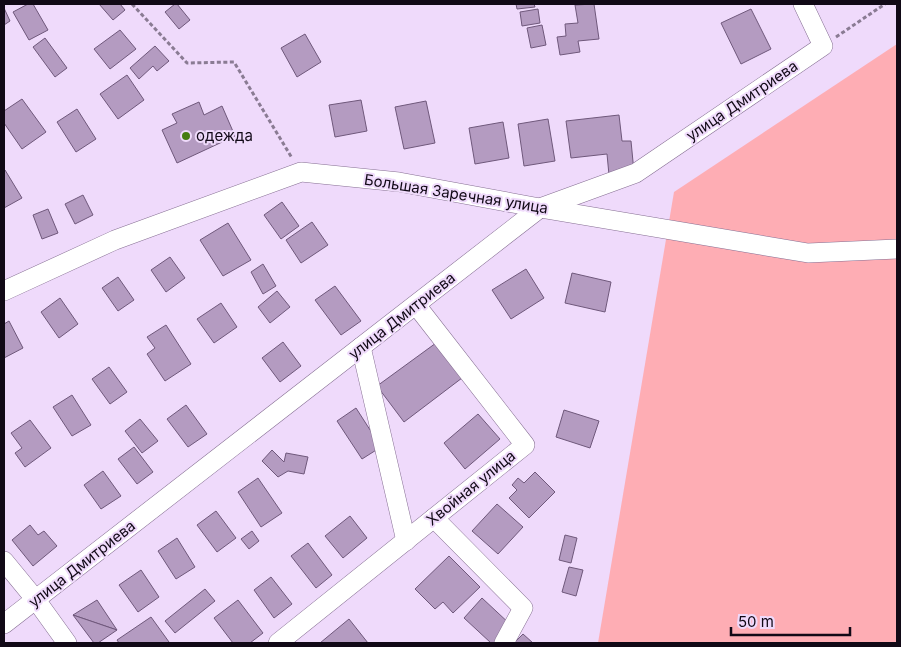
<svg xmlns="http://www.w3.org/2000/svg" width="901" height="647" viewBox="0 0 901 647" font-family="Inter,sans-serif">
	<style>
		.green { fill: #feadb4 }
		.building { fill: #b49bc1; stroke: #6f587b }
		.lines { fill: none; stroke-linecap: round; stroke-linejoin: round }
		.minor-casing { stroke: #866f93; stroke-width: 20 }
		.path { stroke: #8a7b93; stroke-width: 3; stroke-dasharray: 4 2.5; stroke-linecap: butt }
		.minor { stroke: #fff; stroke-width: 19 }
		.poi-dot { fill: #467d11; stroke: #efdafb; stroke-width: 2 }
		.labels { text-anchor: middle; stroke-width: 4; stroke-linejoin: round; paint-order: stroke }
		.street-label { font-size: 15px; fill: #110916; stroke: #efdafb }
		.poi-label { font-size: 15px; fill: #110916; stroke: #efdafb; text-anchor: start }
	</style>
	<rect width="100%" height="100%" fill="#efdafb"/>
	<!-- green -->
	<path class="green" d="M897,44V643H598L674,192Z"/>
	<!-- building -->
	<g class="building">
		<path d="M28,4H33L48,30L29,40L13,12Z"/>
		<path d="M99,4H120L125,10L113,20Z"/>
		<path d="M175,4H177L190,20L179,29L165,12Z"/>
		<path d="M516,4H534L535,7L517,9Z"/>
		<path d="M594,4L599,39L578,41L580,52L560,55L557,37L566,36L565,24L578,23L575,5Z"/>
		<path d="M4,8L10,21L4,25Z"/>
		<path d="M538,9L540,23L522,26L520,12Z"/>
		<path d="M751,9L771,49L741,64L721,23Z"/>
		<path d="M542,25L546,45L531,48L527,28Z"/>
		<path d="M120,30L136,49L110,69L94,49Z"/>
		<path d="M305,34L321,62L297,77L281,48Z"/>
		<path d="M45,38L67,68L55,77L33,47Z"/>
		<path d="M155,46L169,61L157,71L153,66L139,79L130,68Z"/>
		<path d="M127,75L144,100L118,119L100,94Z"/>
		<path d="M22,99L46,132L22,149L4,123V111Z"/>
		<path d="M361,100L367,131L335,137L329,105Z"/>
		<path d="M426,101L435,143L404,149L395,107Z"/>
		<path d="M199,102L204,115L222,106L235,136L177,163L162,130L177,123L172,114Z"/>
		<path d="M77,109L96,139L76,152L57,122Z"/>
		<path d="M619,115L622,141H631L634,172L609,175L607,154L571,158L566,121Z"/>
		<path d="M548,119L555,161L524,166L518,124Z"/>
		<path d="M503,122L509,158L475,164L469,128Z"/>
		<path d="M5,170L22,198L4,208V171Z"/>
		<path d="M83,195L93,215L75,224L65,204Z"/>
		<path d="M282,202L299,226L281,239L264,215Z"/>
		<path d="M48,209L58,233L42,239L33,215Z"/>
		<path d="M312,222L328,245L301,263L286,240Z"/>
		<path d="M228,223L251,260L223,276L200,240Z"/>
		<path d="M170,257L185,278L166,292L151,270Z"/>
		<path d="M263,264L276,286L263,294L251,272Z"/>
		<path d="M526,269L544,298L511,319L492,290Z"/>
		<path d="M572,273L611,282L605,312L565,303Z"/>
		<path d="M118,277L134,300L118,311L102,288Z"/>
		<path d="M335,286L361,321L341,335L315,300Z"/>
		<path d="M277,291L290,307L270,323L258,307Z"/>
		<path d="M60,298L78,324L59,338L41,312Z"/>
		<path d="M221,303L237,327L214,343L197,319Z"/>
		<path d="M9,321L23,348L4,358V324Z"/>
		<path d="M166,325L191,364L165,381L147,354L155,348L147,337Z"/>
		<path d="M283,342L301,366L280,382L262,358Z"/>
		<path d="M436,343L462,378L404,422L377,386Z"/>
		<path d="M109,367L127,392L110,404L92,379Z"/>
		<path d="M72,395L91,425L72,436L53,407Z"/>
		<path d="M186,405L207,434L188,447L167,419Z"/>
		<path d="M356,408L381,447L362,459L337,421Z"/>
		<path d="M564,410L599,421L590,448L556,437Z"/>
		<path d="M478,414L500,439L465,469L444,443Z"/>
		<path d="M140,419L158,441L142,453L125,431Z"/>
		<path d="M30,420L51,448L25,467L15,453L22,448L11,433Z"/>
		<path d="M134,447L153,472L137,484L118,459Z"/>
		<path d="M272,450L284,462L286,453L308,457L304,474L288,471L278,477L262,461Z"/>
		<path d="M103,471L121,496L101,509L84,485Z"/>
		<path d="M535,472L555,492L529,518L509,498L517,490L512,485L518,478L524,483Z"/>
		<path d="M258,478L282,513L261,527L238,492Z"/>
		<path d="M497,504L523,527L498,554L472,531Z"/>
		<path d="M216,511L236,538L217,552L197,525Z"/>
		<path d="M350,516L367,538L343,558L325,536Z"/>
		<path d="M30,525L38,535L44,531L57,546L33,566L12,540Z"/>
		<path d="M252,531L259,541L249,549L241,539Z"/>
		<path d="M565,535L577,538L571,563L559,560Z"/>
		<path d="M177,538L195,567L176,579L158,551Z"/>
		<path d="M308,543L332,575L316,588L291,556Z"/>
		<path d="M449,556L480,587L453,613L443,602L435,609L415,589Z"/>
		<path d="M569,567L583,570L576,596L562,592Z"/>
		<path d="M141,570L159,597L138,612L119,585Z"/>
		<path d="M271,577L292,604L274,618L254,590Z"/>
		<path d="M205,589L215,601L175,633L165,621Z"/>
		<path d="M482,598L512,626L496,643H491L464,618Z"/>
		<path d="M97,600L117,630L73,615Z"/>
		<path d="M238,600L263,633L250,643H233L214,618Z"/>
		<path d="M73,615L117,630L98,643H94Z"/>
		<path d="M151,617L169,642L167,643H119L117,640Z"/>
		<path d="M349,619L368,643H320Z"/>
		<path d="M523,634L533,643H514Z"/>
	</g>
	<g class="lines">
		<defs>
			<g id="minor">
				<path d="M4,291L115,240L301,172L399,182L540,208L808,253L897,249"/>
				<path d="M361,347L406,541"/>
				<path d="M434,518L523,608L504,643"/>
				<path d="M4,561L36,600L67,643"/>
				<path d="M4,624L540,208L636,173L823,46L803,4"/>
				<path d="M278,643L525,445L416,305"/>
			</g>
		</defs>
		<!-- minor casing -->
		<use href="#minor" class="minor-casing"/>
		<!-- path -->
		<g class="path">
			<path d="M132,4L187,63L234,62L292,158"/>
			<path d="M836,37L885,4"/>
		</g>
		<!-- minor -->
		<use href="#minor" class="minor"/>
	</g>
	<!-- markers -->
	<circle class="poi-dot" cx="186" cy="136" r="5"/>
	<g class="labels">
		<!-- street labels -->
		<g class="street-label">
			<text transform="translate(742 101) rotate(-34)" y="5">улица Дмитриева</text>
			<text transform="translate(456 194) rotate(9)" y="5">Большая Заречная улица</text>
			<text transform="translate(402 316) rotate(-38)" y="5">улица Дмитриева</text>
			<text transform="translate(471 488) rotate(-39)" y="5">Хвойная улица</text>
			<text transform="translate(82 564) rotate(-38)" y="5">улица Дмитриева</text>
		</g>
		<!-- poi labels -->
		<g class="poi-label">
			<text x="196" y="141">одежда</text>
		</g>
	</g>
	<!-- border -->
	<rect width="901" height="647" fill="none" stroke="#110916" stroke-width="10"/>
	<!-- scale -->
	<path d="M731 627v8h119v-8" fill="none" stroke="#110916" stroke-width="2.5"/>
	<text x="738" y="627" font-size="15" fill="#110916" stroke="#efdafb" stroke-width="4" paint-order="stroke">50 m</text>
</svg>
